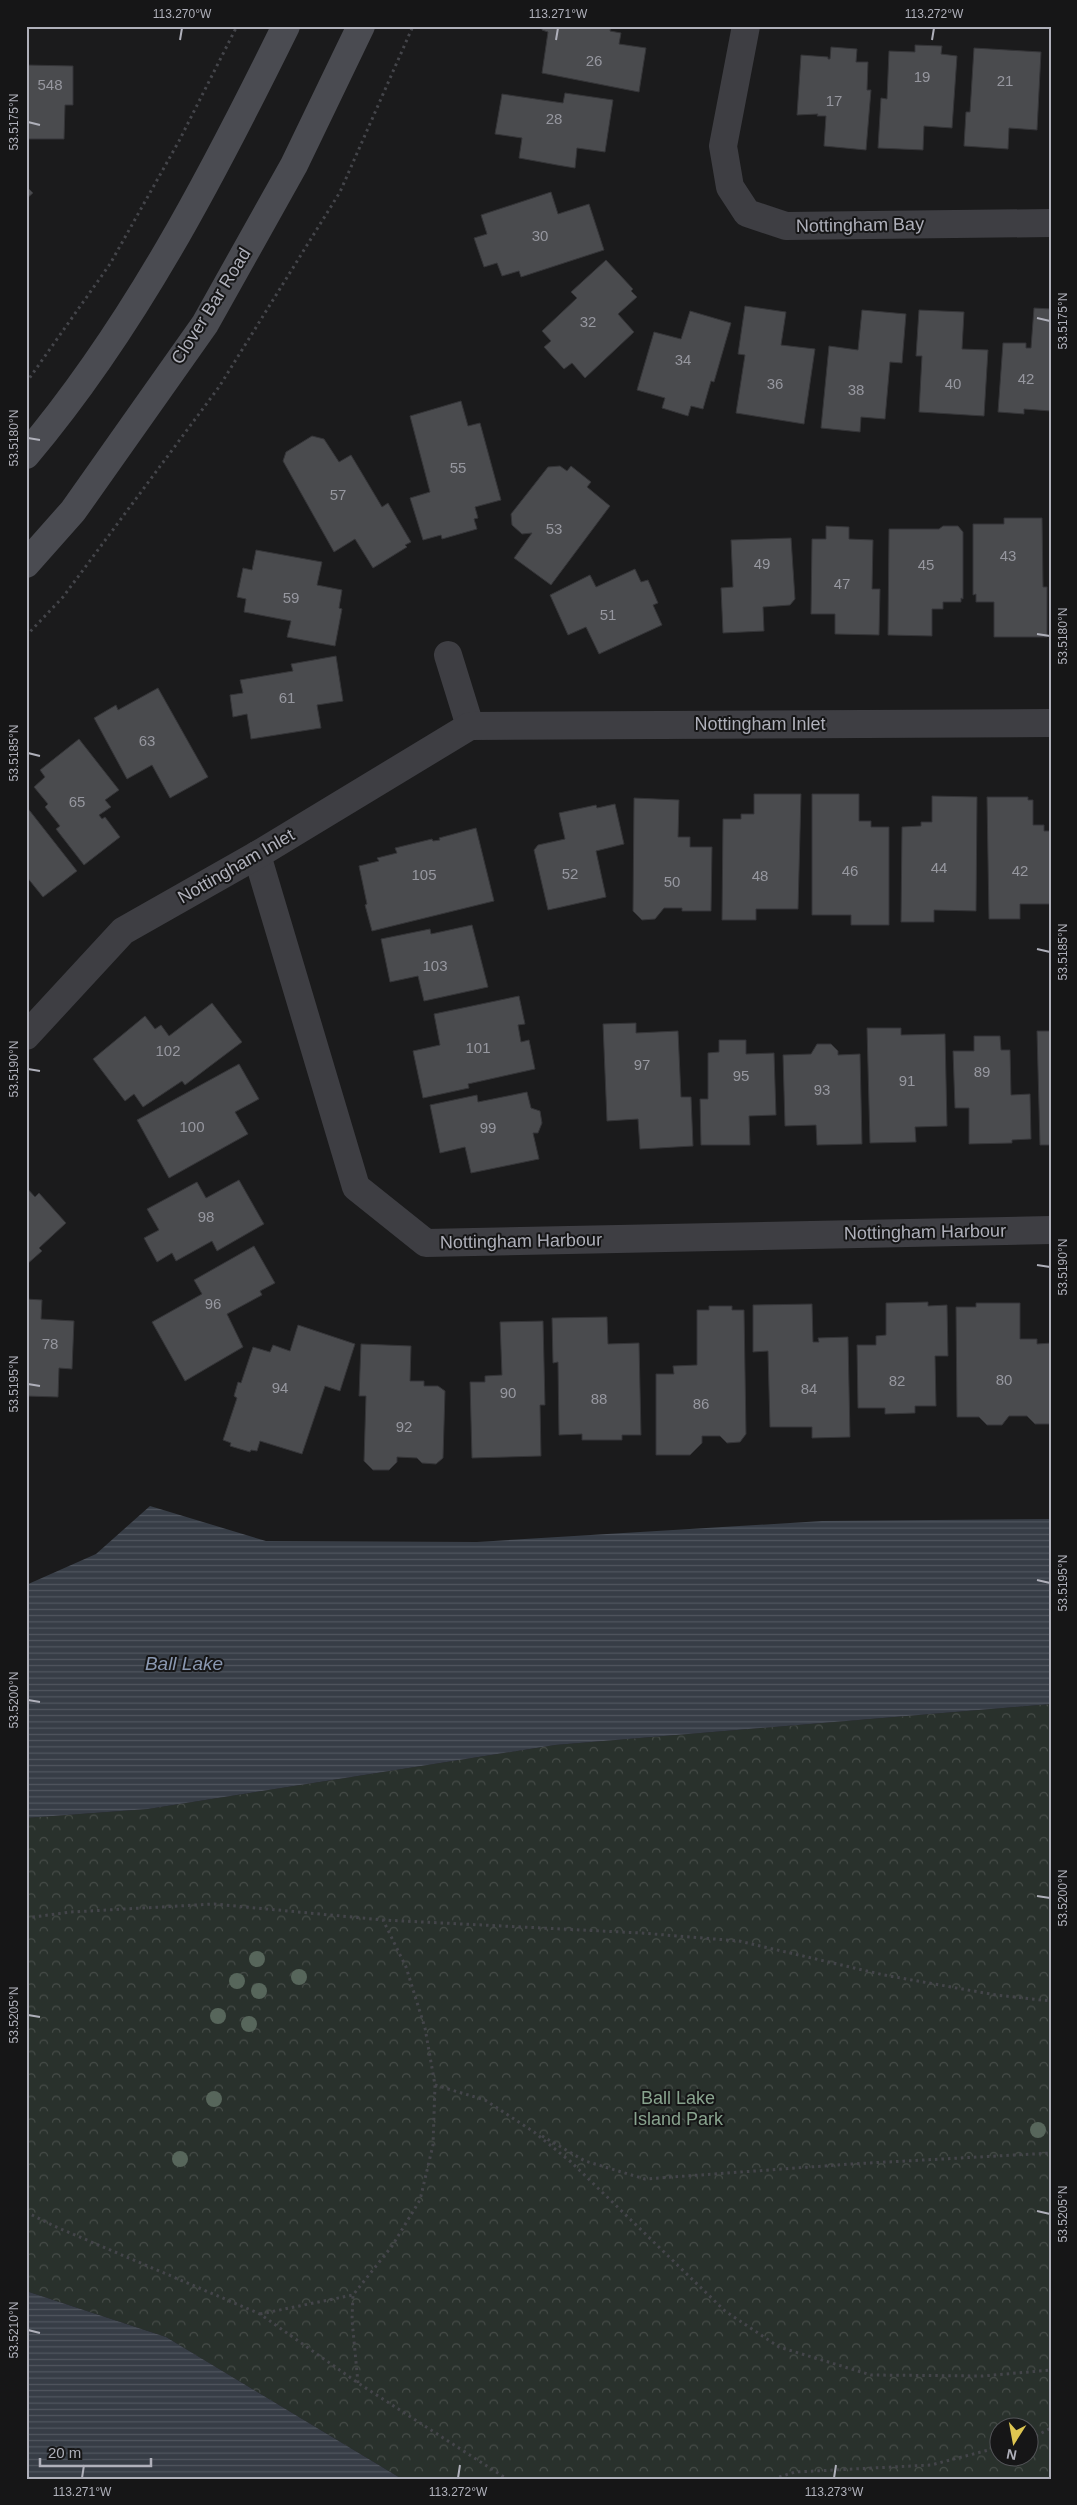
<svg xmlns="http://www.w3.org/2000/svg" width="1077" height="2505" viewBox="0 0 1077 2505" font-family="Arial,sans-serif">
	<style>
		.park { fill: url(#park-crowns); fill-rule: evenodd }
		.water { fill: url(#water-rules) }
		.building { fill: #4a4b4e; stroke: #353538 }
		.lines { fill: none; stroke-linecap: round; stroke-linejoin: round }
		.path { stroke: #44454a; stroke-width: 3; stroke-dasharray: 2.5 4; stroke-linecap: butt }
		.street { stroke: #3e3e43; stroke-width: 28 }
		.secondary { stroke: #4a4b51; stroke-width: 28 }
		.tree { fill: #57665b }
		.ticks { fill: none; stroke: #afb0ba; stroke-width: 2 }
		.labels { text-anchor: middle; stroke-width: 4; stroke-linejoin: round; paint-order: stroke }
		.number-label { font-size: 15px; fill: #96979f }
		.street-label { font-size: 18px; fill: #afb0ba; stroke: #161617 }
		.park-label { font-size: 18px; fill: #88a38e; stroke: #161617 }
		.water-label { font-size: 19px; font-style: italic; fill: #8a98b1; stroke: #161617 }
		.neatline { fill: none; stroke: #afb0ba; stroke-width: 2 }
		.ticks-label { font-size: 12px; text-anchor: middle; fill: #afb0ba }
	</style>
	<defs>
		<pattern id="park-crowns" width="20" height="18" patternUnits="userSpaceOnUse" patternTransform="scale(1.25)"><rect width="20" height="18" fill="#29312c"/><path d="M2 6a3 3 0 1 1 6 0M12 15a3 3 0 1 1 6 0" fill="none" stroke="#464c48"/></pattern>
		<pattern id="water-rules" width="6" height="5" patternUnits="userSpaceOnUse" patternTransform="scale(1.25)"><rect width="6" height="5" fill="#373d46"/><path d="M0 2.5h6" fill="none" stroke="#51565f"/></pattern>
	</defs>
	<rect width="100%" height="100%" fill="#1b1b1c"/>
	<!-- park -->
	<path class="park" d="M1051,1704V2479H402L166,2337L26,2291V1818L148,1809L555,1745ZM1000,2428H1030V2458H1000Z"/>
	<!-- water -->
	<g class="water">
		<path d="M150,1506L266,1541L477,1542L822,1521L1051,1519V1704L555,1745L148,1809L26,1818V1585L96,1554Z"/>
		<path d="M26,2291L166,2337L402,2479H26Z"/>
	</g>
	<!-- building -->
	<g class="building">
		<path d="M542,26H611L610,31L621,33L619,44L646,48L639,92L542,73L548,32L542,30Z"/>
		<path d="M915,45L942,46L941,54L957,56L952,128L924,126L923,150L878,148L881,98L887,99L889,51L915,52Z"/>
		<path d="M831,47L857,49L856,62H868L867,90H871L866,150L824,146L826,116H817L818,114L797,115L801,55L828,57V59H830Z"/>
		<path d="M974,48L1041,52L1037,130L1009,128L1008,149L964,146L966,112H970Z"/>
		<path d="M26,65L73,66V105H65L64,139H26Z"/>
		<path d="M565,93L613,100L605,152L577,148L575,168L557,165L519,158L522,138L495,134L502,94L563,103Z"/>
		<path d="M26,186L33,193L26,199Z"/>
		<path d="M551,192L558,214L589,204L604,250L521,277L519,271L502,276L497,263L484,267L474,238L487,234L481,215Z"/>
		<path d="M606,260L633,289L631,291L637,297L618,314L634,332L585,378L572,363L564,369L544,347L551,341L542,331L577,298L571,292Z"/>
		<path d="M745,306L786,312L781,345L815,349L804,424L736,413L745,355L738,354Z"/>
		<path d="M1034,308L1051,309V411L1024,409V414L998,412L1003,343H1026V348H1031Z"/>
		<path d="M862,310L906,314L902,363L890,362L885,419L861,417L860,432L821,428L829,346L858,350Z"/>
		<path d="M919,310L964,312L962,349L988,350L984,416L919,412L922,356H916Z"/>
		<path d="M690,311L731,323L714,382L711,381L703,409L691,406L688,416L662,408L665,398L637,390L654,332L681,339Z"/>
		<path d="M461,401L468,426L480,423L501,500L475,507L478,518L474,519L477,529L442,539L441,535L423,540L410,498L430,492L410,416Z"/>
		<path d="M312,436L324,439L339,462L351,455L382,507L388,503L411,542L405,545L407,547L373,568L355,539L334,552L283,461L286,452Z"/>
		<path d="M560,466L567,471L571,466L591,482L587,487L610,506L551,585L514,558L532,533L522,534L512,525L511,514L548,467Z"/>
		<path d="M1004,518H1042L1043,587H1047V637H994V602H976V594L973,595V524H1004Z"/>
		<path d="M826,526L849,527V539L873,540L872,589H880L879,635L835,634V614H811L812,539H826Z"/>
		<path d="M943,526H958L963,532V599L961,598V602H943V609H932V636L888,635L889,529H939Z"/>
		<path d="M791,538L795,599L790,605L763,607L764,631L723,633L721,588L733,587L731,540Z"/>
		<path d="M256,550L322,562L317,585L342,590L339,608L342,609L335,646L287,637L291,621L244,612L246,599L237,597L243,568L252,570Z"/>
		<path d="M635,569L641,582L648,580L658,603L653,605L662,625L599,654L586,627L568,635L550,595L590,575L596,587Z"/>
		<path d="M336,656L343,701L317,705L321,728L251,739L247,714L233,717L230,695L243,693L240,680L293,671L291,664Z"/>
		<path d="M158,688L208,777L170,798L152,765L127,779L94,718L116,705L118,710Z"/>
		<path d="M79,739L119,790L105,800L111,807L99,815L102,819L105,817L120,837L84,865L56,829L60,826L45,807L48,804L34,787L45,777L40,770Z"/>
		<path d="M754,794H801L798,909H756V920H722L723,819H741V814H754Z"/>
		<path d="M812,794H859V821H871V827H889V925H851V915H812Z"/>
		<path d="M932,796L977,797L976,911L934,910V922H901L902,827L921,826V822H932Z"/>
		<path d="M987,797H1028V800H1033V825H1044V831H1051V904H1020V919H989Z"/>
		<path d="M634,798L679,800L678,837H690V847H712L711,911H682V908H664L655,919L642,920L633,911Z"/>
		<path d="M615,804L624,844L596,851L606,897L548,910L534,850L538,845L565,839L559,813L596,805L597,808Z"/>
		<path d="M26,806L77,871L43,897L26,876Z"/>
		<path d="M476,828L494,901L372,931L365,905L367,904L359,866L379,861L377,858L397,853L395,848L432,839L433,841L440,840L439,838Z"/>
		<path d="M472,925L488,987L424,1001L418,976L390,982L381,939L430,929L431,934Z"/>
		<path d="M519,996L525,1024L518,1025L521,1042L529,1040L535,1069L468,1084L469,1088L423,1098L413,1051L440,1045L434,1014Z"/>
		<path d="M212,1003L242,1042L185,1085L182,1081L143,1107L134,1094L125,1101L93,1059L145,1016L155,1029L161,1025L169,1036Z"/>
		<path d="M636,1023V1033L678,1031L681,1097H691L693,1146L640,1149L638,1119L607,1121L603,1024Z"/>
		<path d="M867,1028H901V1035L945,1034L947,1126L915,1127L916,1142L870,1143Z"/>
		<path d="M1037,1031H1051V1145H1040Z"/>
		<path d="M974,1036H1000L1001,1050H1010L1011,1095L1030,1094L1031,1139L1012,1140V1143L969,1144V1108H955L953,1051H974Z"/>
		<path d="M719,1040H746V1054L774,1053L776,1115L749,1116L750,1145H701L700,1099H708V1053L719,1052Z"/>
		<path d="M817,1044H831L838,1051V1055L860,1054L862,1144L817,1145L816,1125L785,1126L783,1055L811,1054Z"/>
		<path d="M239,1064L259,1099L235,1112L248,1134L169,1178L137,1120Z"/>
		<path d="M527,1092L531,1108L540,1111L542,1123L538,1133H533L539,1159L471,1173L465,1147L440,1153L430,1105L477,1095L478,1102Z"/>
		<path d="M239,1180L264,1224L217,1251L212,1241L176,1261L172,1253L157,1262L144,1238L159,1230L147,1209L197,1182L206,1198Z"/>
		<path d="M26,1187L35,1197L39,1193L66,1223L39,1248L42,1251L26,1265Z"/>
		<path d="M254,1246L275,1283L260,1291L262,1295L227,1314L243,1347L185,1381L152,1322L202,1294L194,1280Z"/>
		<path d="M26,1299L42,1300L41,1319L74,1321L72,1369L59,1368L58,1397L26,1396Z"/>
		<path d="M928,1302V1306L947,1305L948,1356H935L936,1406H915V1413L885,1414V1408H858L857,1345H876V1336L886,1335V1303Z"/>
		<path d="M976,1303H1020V1339H1037V1344L1051,1343L1050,1424H1035L1027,1416H1009L1002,1425H987L979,1417H957L956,1307H976Z"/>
		<path d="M812,1304L813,1342H819L818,1338L848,1337L850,1437L812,1438V1427H770L768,1351L753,1352V1305Z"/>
		<path d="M709,1306H732V1310H744L746,1434L740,1442L727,1443L720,1436H702V1443L690,1455H656V1374H674L673,1366L697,1365V1310H709Z"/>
		<path d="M607,1317L608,1344L639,1343L641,1435H622V1440H582V1434L559,1435L558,1362L553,1363L552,1318Z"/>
		<path d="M543,1321L545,1405H540L541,1456L472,1458L470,1382H485V1376L502,1375L500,1322Z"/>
		<path d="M298,1325L355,1344L340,1391L325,1386L302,1454L260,1441L257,1451L251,1450L250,1452L230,1446L231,1443L223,1440L237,1398L234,1396L238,1382L241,1383L253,1347L270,1352L273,1345L290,1351Z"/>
		<path d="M361,1344L411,1346L410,1381H424V1386H438L445,1391L443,1458L436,1464L422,1463L417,1458L397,1457V1462L389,1470H373L364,1461L366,1396H359Z"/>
	</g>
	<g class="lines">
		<!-- path -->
		<g class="path">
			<path d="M26,383L110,264L179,141L237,26"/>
			<path d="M26,636L63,597L219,387L340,192L413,26"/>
			<path d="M26,1918L71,1912L214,1904L383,1920L641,1933L739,1941L884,1975L996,1995L1051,2001"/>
			<path d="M435,2085L485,2100L534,2132L571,2162L725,2311L779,2347L871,2375L983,2376L1051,2370"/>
			<path d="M542,2136L585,2161L645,2179L851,2164L1051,2153"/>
			<path d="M26,2212L54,2226L260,2314L358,2383L507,2479"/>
			<path d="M260,2314L353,2295"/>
			<path d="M358,2383L352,2320L353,2295L392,2246L420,2200L433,2145L435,2085L425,2028L406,1967L383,1920"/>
			<path d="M1030,2439L1051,2428"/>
			<path d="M773,2479L795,2472L931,2465L1000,2447"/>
		</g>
		<!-- street -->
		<g class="street">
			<path d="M746,26L723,146L730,187L747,213L786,226L1051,223"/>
			<path d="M448,655L470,726"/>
			<path d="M257,855L356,1187L426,1243L1051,1230"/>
			<path d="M26,1036L123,931L257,855L470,726L1051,723"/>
		</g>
		<!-- secondary -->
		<g class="secondary">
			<path d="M26,455C134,327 212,176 286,26"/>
			<path d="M26,564L73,511L205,324L294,165L361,26"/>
		</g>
	</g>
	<!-- trees -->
	<g class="tree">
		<circle cx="257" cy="1959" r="8"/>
		<circle cx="299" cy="1977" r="8"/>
		<circle cx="237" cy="1981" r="8"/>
		<circle cx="259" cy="1991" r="8"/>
		<circle cx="218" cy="2016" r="8"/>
		<circle cx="249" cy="2024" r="8"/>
		<circle cx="214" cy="2099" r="8"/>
		<circle cx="1038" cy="2130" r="8"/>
		<circle cx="180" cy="2159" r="8"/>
	</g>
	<!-- ticks -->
	<path class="ticks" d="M180,40L182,28M556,40L558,28M932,40L934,28M28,122L40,125M1037,318L1050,321M28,438L40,440M1037,634L1050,636M28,753L40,756M1037,949L1050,952M28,1069L40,1071M1037,1265L1050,1267M28,1384L40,1386M1037,1580L1050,1583M28,1700L40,1702M1037,1896L1050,1898M28,2015L40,2017M1037,2211L1050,2214M28,2330L40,2333M82,2478L84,2465M458,2478L460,2465M834,2478L836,2465"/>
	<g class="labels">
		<!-- number labels -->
		<g class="number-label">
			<text x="594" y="66">26</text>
			<text x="922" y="82">19</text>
			<text x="1005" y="86">21</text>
			<text x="50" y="90">548</text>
			<text x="834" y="106">17</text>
			<text x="554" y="124">28</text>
			<text x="540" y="241">30</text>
			<text x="588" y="327">32</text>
			<text x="683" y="365">34</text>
			<text x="1026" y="384">42</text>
			<text x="775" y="389">36</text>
			<text x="953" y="389">40</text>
			<text x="856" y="395">38</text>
			<text x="458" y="473">55</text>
			<text x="338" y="500">57</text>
			<text x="554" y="534">53</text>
			<text x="1008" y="561">43</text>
			<text x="762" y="569">49</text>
			<text x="926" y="570">45</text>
			<text x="842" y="589">47</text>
			<text x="291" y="603">59</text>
			<text x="608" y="620">51</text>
			<text x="287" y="703">61</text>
			<text x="147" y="746">63</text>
			<text x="77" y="807">65</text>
			<text x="939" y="873">44</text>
			<text x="850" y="876">46</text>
			<text x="1020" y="876">42</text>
			<text x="570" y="879">52</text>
			<text x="424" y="880">105</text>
			<text x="760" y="881">48</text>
			<text x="672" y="887">50</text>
			<text x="435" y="971">103</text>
			<text x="478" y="1053">101</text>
			<text x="168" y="1056">102</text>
			<text x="642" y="1070">97</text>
			<text x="982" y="1077">89</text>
			<text x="741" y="1081">95</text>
			<text x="907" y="1086">91</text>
			<text x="822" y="1095">93</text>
			<text x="192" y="1132">100</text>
			<text x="488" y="1133">99</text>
			<text x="206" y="1222">98</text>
			<text x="213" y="1309">96</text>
			<text x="50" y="1349">78</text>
			<text x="1004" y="1385">80</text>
			<text x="897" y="1386">82</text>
			<text x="280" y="1393">94</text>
			<text x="809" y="1394">84</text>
			<text x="508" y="1398">90</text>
			<text x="599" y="1404">88</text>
			<text x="701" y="1409">86</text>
			<text x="404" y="1432">92</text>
		</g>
		<!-- street labels -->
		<g class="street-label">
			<text transform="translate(860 225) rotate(-1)" y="6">Nottingham Bay</text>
			<text transform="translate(211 306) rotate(-58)" y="6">Clover Bar Road</text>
			<text x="760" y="730">Nottingham Inlet</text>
			<text transform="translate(236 866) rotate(-30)" y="6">Nottingham Inlet</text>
			<text transform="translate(925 1232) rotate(-1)" y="6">Nottingham Harbour</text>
			<text transform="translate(521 1241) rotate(-1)" y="6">Nottingham Harbour</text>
		</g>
		<!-- park labels -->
		<g class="park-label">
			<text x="678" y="2104">Ball Lake<tspan x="678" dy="21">Island Park</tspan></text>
		</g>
		<!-- water labels -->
		<g class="water-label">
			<text x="184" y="1670">Ball Lake</text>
		</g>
	</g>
	<!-- border -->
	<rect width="1077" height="2505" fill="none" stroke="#161617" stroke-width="55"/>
	<!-- north arrow -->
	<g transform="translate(1014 2442) rotate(191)"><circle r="24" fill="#161617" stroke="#535458"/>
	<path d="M0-4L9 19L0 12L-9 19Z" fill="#dec651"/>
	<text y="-8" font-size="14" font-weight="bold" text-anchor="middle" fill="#afb0ba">N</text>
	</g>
	<!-- scale -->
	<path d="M40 2458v8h111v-8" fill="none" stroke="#afb0ba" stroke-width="2.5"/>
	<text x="48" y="2458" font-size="15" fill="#afb0ba" stroke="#161617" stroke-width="4" paint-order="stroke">20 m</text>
	<rect x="28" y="28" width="1022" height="2450" class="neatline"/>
	<g class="ticks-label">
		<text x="182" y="18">113.270°W</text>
		<text x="558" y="18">113.271°W</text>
		<text x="934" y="18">113.272°W</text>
		<text transform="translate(14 122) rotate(-90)" y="4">53.5175°N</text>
		<text transform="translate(1063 321) rotate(-90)" y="4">53.5175°N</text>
		<text transform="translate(14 438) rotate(-90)" y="4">53.5180°N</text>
		<text transform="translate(1063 636) rotate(-90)" y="4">53.5180°N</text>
		<text transform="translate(14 753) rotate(-90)" y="4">53.5185°N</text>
		<text transform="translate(1063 952) rotate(-90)" y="4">53.5185°N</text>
		<text transform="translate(14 1069) rotate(-90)" y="4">53.5190°N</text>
		<text transform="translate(1063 1267) rotate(-90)" y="4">53.5190°N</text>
		<text transform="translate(14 1384) rotate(-90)" y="4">53.5195°N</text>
		<text transform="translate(1063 1583) rotate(-90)" y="4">53.5195°N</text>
		<text transform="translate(14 1700) rotate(-90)" y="4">53.5200°N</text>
		<text transform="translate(1063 1898) rotate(-90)" y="4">53.5200°N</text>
		<text transform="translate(14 2015) rotate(-90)" y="4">53.5205°N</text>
		<text transform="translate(1063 2214) rotate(-90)" y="4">53.5205°N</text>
		<text transform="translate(14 2330) rotate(-90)" y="4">53.5210°N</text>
		<text x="82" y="2496">113.271°W</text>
		<text x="458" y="2496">113.272°W</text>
		<text x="834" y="2496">113.273°W</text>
	</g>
</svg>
